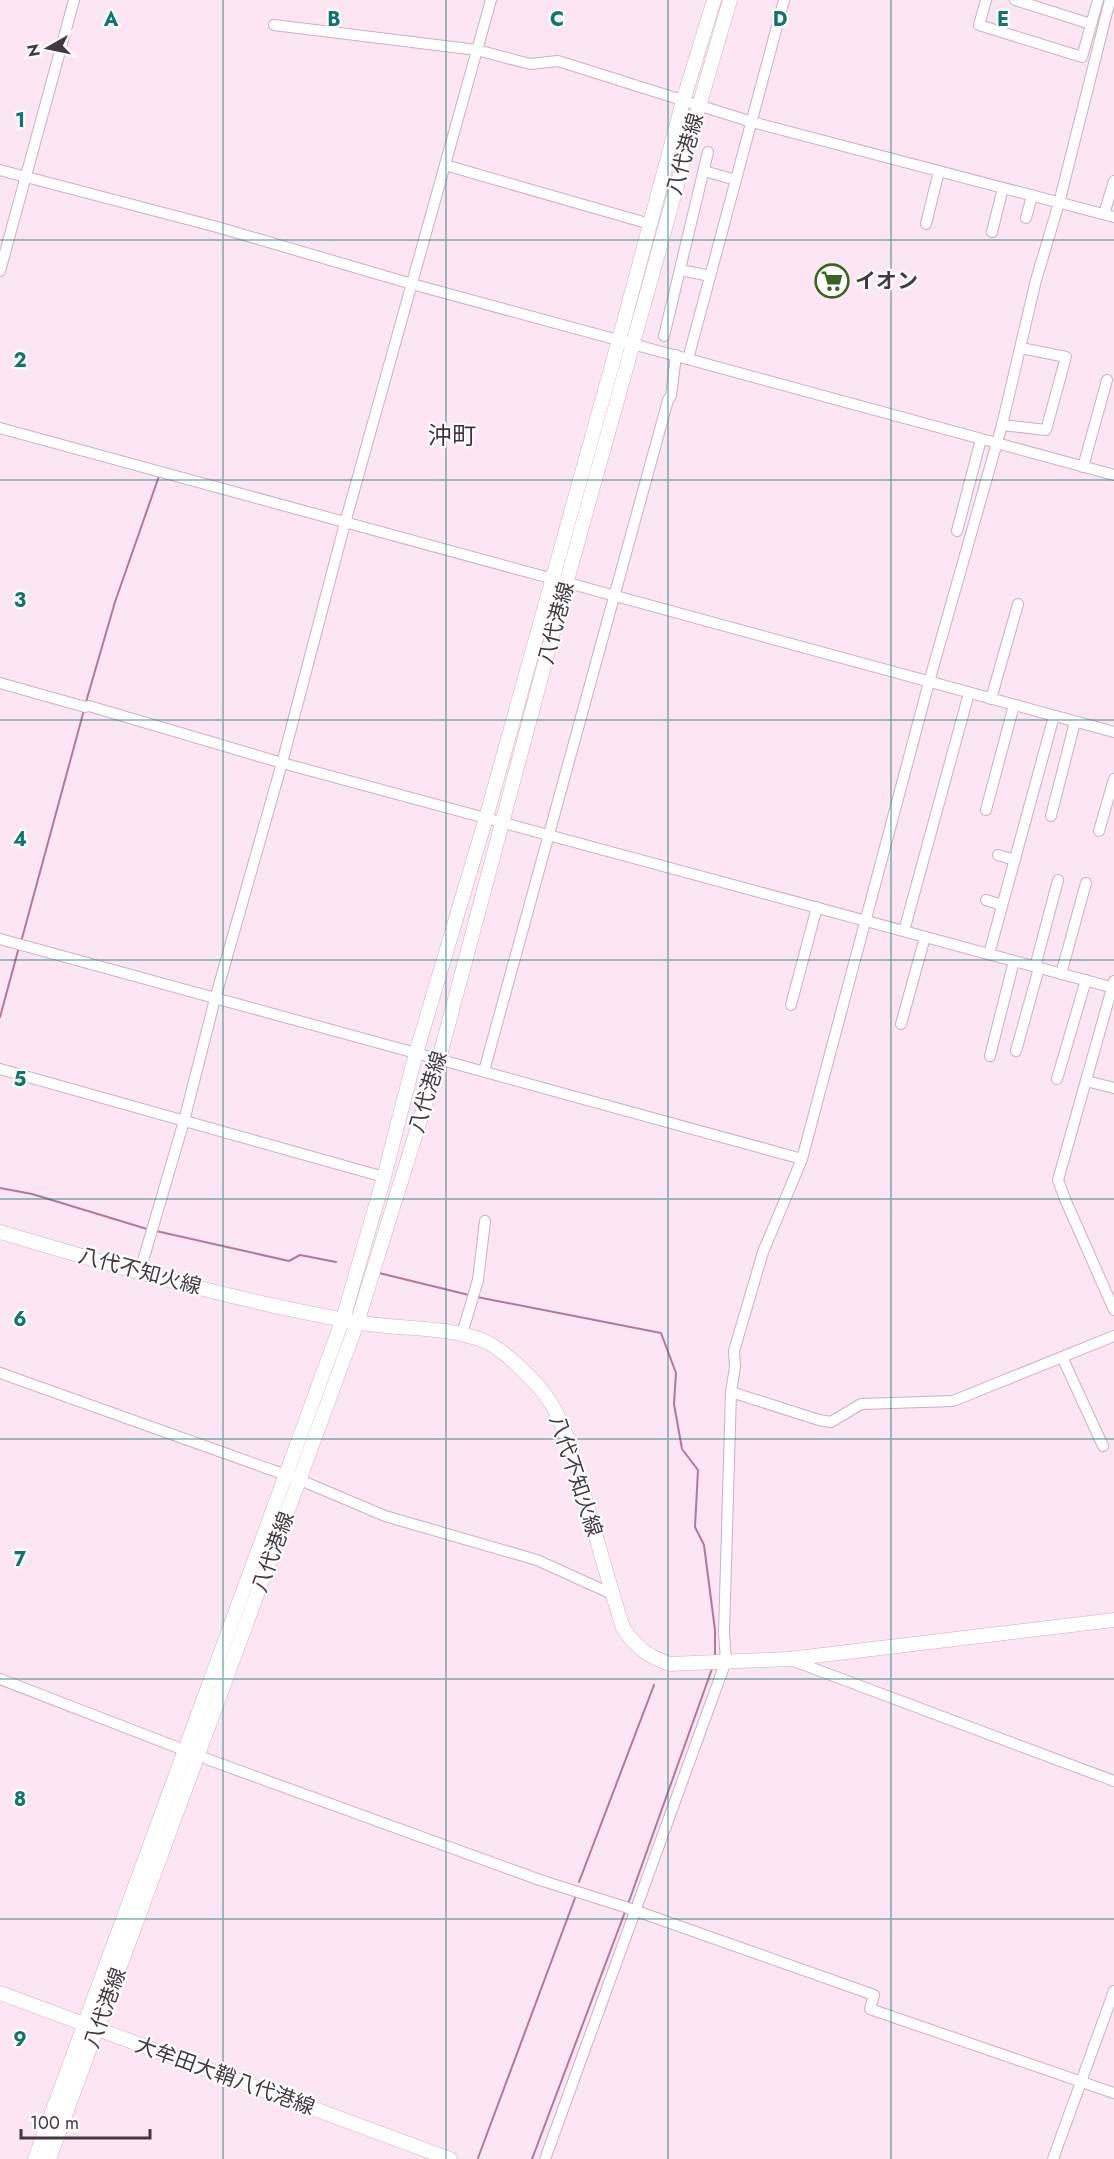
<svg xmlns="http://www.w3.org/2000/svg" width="1114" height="2159" viewBox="0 0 1114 2159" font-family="Jost,'Noto Sans JP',sans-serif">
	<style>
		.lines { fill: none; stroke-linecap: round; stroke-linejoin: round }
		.stream { stroke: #b177a0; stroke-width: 2 }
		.minor-casing { stroke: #cbb0c2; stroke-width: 12 }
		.major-casing { stroke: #cbb0c2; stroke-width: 15 }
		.minor { stroke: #fff; stroke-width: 10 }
		.major { stroke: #fff; stroke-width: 14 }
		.grid { fill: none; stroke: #0f766e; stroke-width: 1.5; stroke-opacity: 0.55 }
		.labels { text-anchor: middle; stroke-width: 4.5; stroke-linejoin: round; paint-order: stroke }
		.street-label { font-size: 21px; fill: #443941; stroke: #fff }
		.poi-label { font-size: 21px; font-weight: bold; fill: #443941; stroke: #fff; text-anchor: start }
		.quarter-label { font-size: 24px; fill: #46313f; stroke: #fff }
		.grid-label { font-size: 20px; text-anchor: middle; font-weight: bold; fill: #0f766e; stroke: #fff; stroke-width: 4.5; stroke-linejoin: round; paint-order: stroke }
	</style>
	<rect width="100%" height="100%" fill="#fce6f4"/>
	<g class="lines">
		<!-- stream -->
		<g class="stream">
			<path d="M86,702L115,602L159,476"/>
			<path d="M21,942L84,710"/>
			<path d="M0,1017L19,947"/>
			<path d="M0,1188L32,1194L147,1229"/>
			<path d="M156,1231L289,1261L300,1255L336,1262"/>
			<path d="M379,1273L469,1295"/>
			<path d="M477,1297L661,1333L676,1373L674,1404L682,1449L698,1470L695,1527L704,1545L715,1630V1658"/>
			<path d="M579,1882L654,1685"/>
			<path d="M628,1904L713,1666"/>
			<path d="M478,2158L575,1898"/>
			<path d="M532,2159L625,1912"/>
		</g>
		<defs>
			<g id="minor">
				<path d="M986,0L979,25L1082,57L1098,0"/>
				<path d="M1015,0L1091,24"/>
				<path d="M274,25L477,50L530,64L558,61L752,122L1114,217"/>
				<path d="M445,165L650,224"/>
				<path d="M0,170L217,227L412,284L1114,475"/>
				<path d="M704,171L736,180"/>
				<path d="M1104,214L1114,181"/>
				<path d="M1026,218L1032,196"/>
				<path d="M926,224L939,171"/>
				<path d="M992,232L1003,188"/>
				<path d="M680,270L710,276"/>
				<path d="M0,271L74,0"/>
				<path d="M664,336L708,152"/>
				<path d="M688,359L784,0"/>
				<path d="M1002,425L1046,430L1066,357L1021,348"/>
				<path d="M0,428L1114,732"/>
				<path d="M1083,467L1107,380"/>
				<path d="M957,531L981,439"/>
				<path d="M0,683L85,707L89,706L282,763L1114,988"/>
				<path d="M991,699L1018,604"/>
				<path d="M986,810L1014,705"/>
				<path d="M1051,816L1075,722"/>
				<path d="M1099,831L1114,779"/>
				<path d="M998,855L1015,860"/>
				<path d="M986,900L1002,905"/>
				<path d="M904,931L969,693"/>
				<path d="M0,939L802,1159"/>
				<path d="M989,954L1054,716"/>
				<path d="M1035,967L1058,880"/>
				<path d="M1061,974L1086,883"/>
				<path d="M1114,981L1058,1180L1065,1199L1114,1310"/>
				<path d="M791,1005L817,907"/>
				<path d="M901,1024L925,937"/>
				<path d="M1016,1051L1039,968"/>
				<path d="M990,1056L1014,961"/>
				<path d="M0,1069L384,1177"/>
				<path d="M484,1071L668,400L671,396L676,355"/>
				<path d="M1057,1079L1086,980"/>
				<path d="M1086,1081L1114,1088"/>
				<path d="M140,1271L184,1121L215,999L282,763L345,523L491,0"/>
				<path d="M462,1334L478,1280L485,1221"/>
				<path d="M1062,1357L1103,1446"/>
				<path d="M0,1373L300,1480L385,1516L537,1560L612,1594"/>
				<path d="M731,1392L819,1420L831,1422L861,1404L953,1401L1114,1336"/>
				<path d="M791,1660L1114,1781"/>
				<path d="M0,1679L215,1762L540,1880L625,1907L874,1995L870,2009L1114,2093"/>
				<path d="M545,2159L726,1661L724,1633L731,1392L735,1367L734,1351L763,1252L802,1159L929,682L1002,425L1036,280L1059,203L1110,0"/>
				<path d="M1053,2159L1114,1991"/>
			</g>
			<g id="major">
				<path d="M0,1232C117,1267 236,1301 356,1322C398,1330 441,1325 482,1340C501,1347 534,1379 546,1396C568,1427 576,1466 586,1502C598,1544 610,1586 623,1628C637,1648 647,1656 670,1664L789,1659L1114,1620"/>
				<path d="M0,1993L450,2159"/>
				<path d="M35,2159L343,1319L384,1177L416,1053L486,818L619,340L683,101L714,0"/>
				<path d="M49,2159L357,1323L439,1059L566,584L699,106L730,0"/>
			</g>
		</defs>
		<!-- minor casing -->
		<use href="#minor" class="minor-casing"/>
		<!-- major casing -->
		<use href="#major" class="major-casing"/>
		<!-- minor -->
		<use href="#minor" class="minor"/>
		<!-- major -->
		<use href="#major" class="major"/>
	</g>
	<!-- grid -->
	<path class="grid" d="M223,0V2159M446,0V2159M668,0V2159M891,0V2159M0,240H1114M0,480H1114M0,720H1114M0,960H1114M0,1199H1114M0,1439H1114M0,1679H1114M0,1919H1114"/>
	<!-- icons -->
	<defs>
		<symbol id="supermarket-ring" viewBox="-11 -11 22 22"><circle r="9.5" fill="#fff" stroke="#396523" stroke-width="1.5"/><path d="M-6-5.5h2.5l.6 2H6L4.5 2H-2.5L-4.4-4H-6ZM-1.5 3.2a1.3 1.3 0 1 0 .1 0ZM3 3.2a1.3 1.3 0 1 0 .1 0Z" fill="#396523"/></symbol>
	</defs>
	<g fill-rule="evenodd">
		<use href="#supermarket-ring" x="813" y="262" width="38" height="38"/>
	</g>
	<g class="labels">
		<!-- street labels -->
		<g class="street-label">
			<text transform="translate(685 154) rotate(-74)" y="7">八代港線</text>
			<text transform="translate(556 623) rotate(-75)" y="7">八代港線</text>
			<text transform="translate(428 1092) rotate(-73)" y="7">八代港線</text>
			<text transform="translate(140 1271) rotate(15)" y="7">八代不知火線</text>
			<text transform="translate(576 1476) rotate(72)" y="7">八代不知火線</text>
			<text transform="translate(273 1552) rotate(-70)" y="7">八代港線</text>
			<text transform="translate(105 2008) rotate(-70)" y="7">八代港線</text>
			<text transform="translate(225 2076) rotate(20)" y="7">大牟田大鞘八代港線</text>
		</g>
		<!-- poi labels -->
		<g class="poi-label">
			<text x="855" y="288">イオン</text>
		</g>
		<!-- quarter labels -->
		<g class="quarter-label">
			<text x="452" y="444">沖町</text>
		</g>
	</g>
	<g class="grid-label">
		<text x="111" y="26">A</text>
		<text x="334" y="26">B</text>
		<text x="557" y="26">C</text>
		<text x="780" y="26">D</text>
		<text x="1003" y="26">E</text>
		<text x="20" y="127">1</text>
		<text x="20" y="367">2</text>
		<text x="20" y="607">3</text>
		<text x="20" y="846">4</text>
		<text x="20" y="1086">5</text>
		<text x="20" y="1326">6</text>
		<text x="20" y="1566">7</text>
		<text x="20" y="1806">8</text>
		<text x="20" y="2046">9</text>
	</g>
	<!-- north arrow -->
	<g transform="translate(48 48) rotate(261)" stroke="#ffffff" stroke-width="4.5" paint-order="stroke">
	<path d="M0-4.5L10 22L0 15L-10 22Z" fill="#443941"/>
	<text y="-9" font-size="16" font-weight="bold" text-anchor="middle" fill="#443941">N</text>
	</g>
	<!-- scale -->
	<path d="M21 2129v9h129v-9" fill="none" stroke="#443941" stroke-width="3"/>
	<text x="30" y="2129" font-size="18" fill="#443941" stroke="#ffffff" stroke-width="4.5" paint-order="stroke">100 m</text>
</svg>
